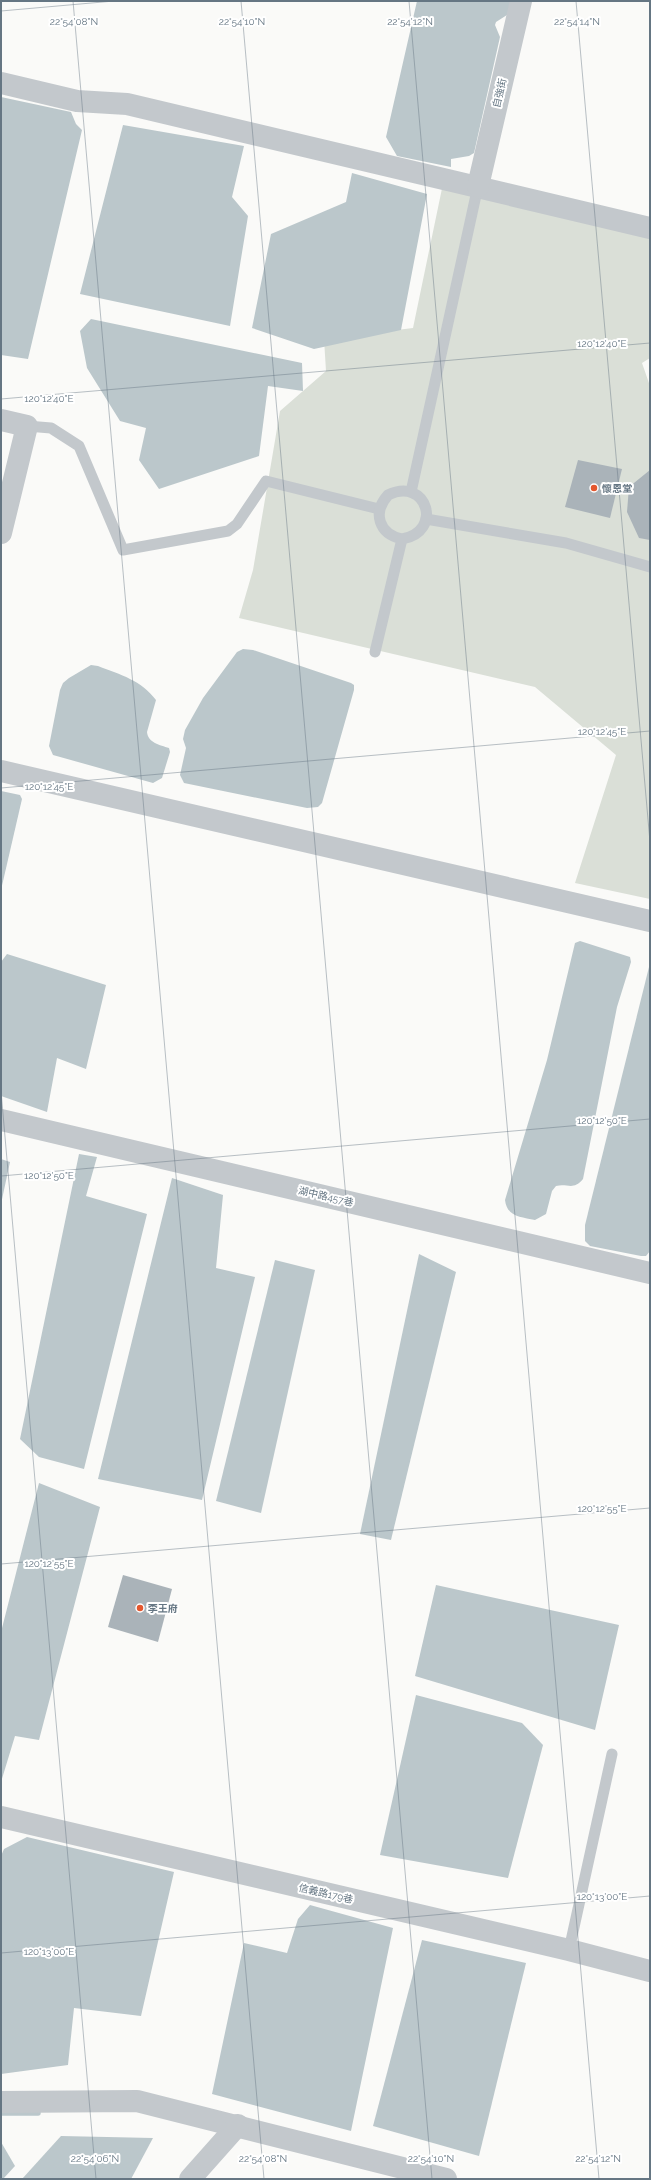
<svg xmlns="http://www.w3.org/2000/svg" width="651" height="2180" viewBox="0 0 651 2180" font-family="Raleway,'Noto Sans TC',sans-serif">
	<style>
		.green { fill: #dadfd7 }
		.water { fill: #bbc7cb }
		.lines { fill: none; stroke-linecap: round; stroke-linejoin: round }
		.stream { stroke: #bbc7cb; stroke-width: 5.5 }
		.building { fill: #aab3b9 }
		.service { stroke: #c3c8cc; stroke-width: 11 }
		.minor { stroke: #c3c8cc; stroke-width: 22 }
		.ticks { fill: none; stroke: #657683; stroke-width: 1; stroke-opacity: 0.45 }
		.poi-dot { fill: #e4572e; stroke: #fff; stroke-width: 1.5 }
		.labels { text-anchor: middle; stroke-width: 4; stroke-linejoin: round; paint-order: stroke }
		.street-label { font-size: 10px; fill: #657683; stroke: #fff }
		.poi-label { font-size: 10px; font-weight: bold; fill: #657683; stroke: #fff; text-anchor: start }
		.ticks-label { font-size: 10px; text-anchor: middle; fill: #657683; stroke: #fff; stroke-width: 4; stroke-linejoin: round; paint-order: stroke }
	</style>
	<rect width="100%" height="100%" fill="#fafaf8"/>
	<!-- green -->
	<path class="green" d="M445,174L650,221V358L642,363L650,386V899L575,883L616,755L535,687L239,618L253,570L280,411L326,371L324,339L413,328Z"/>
	<!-- water -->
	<g class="water">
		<path d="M417,1H511L507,15L496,22L495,25L500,37L474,153L469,156L451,159V167L397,156L386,137Z"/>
		<path d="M1,97L71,112L76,124L82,130L28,359L1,355Z"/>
		<path d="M123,125L244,146L232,197L248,216L230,326L80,294Z"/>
		<path d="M352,173L427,194L401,330L314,349L252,328L271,234L346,202Z"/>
		<path d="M91,319L302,363L303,391L268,386L259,456L159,489L139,460L146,428L120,421L87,368L80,331Z"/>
		<path d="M243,649L253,650L351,683L354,685V690L322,803L318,807L307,808L184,783L180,775L186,748L183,739L185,730L203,698L237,652Z"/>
		<path d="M91,665L98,666C121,675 141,680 156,700L147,732C148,743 160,745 169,748L170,752L162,778L153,783L53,755L49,746L60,690L63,683L69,678Z"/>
		<path d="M1,791L20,795L22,799L1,890Z"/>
		<path d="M580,941L630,957L631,962L617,1007L583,1179C573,1191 568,1183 556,1186L552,1191L546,1214L535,1220C521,1217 507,1217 505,1200L547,1060L575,943Z"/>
		<path d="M7,954L106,985L86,1069L57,1058L47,1112L1,1096V962Z"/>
		<path d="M650,963V1251L646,1256H641L590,1246L585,1241V1225Z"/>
		<path d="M79,1154L97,1157L86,1196L147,1214L84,1469L39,1457L20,1439Z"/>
		<path d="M1,1159L10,1162L1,1204Z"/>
		<path d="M172,1178L223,1195L216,1268L255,1277L202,1500L98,1479Z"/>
		<path d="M419,1254L456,1272L391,1540L360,1534Z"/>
		<path d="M275,1260L315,1270L261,1513L216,1501Z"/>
		<path d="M39,1483L100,1507L39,1740L15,1736L1,1782V1632Z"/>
		<path d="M436,1585L619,1625L595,1730L415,1676Z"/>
		<path d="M416,1695L522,1723L543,1745L508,1878L380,1855Z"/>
		<path d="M27,1837L174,1872L141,2016L74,2008L68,2065L1,2074V1856L4,1849Z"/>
		<path d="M310,1905L393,1928L351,2131L212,2094L244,1943L287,1953L298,1919Z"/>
		<path d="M422,1940L526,1963L479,2156L373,2126Z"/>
		<path d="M61,2136L153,2138L131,2179H22Z"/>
		<path d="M1,2142L15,2166L3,2179H1Z"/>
	</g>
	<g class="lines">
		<!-- stream -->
		<path class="stream" d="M1,2113H38"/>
	</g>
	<!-- building -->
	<g class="building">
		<path d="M578,460L622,469L610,518L565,507Z"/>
		<path d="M650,470V540L639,538L627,512L629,487Z"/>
		<path d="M123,1575L172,1589L158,1642L108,1627Z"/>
	</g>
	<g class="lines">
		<!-- service -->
		<g class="service">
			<path d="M27,426L51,428L79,446L123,550L228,531L237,524L266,481L379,509"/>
			<path d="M411,492L478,186"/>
			<path d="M426,519L566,543L650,567"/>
			<path d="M375,652L402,539C444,532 427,476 388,495C372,513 379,534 402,539"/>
			<path d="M569,1950L612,1754"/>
		</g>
		<!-- minor -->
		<g class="minor">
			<path d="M1,83L77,101L127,104L650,228"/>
			<path d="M478,186L521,1"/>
			<path d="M1,420L27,426L1,533"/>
			<path d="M1,771L650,921"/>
			<path d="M1,1120L650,1273"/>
			<path d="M1,1817L569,1950L650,1971"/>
			<path d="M1,2102L137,2101L446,2179"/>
			<path d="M190,2179L238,2125"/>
		</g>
	</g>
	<!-- ticks -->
	<path class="ticks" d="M73,1L264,2179M241,1L432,2179M409,1L599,2179M576,1L650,842M1,11L114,1M1,399L650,343M1,788L650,731M1,1091L96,2179M1,1176L650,1119M1,1564L650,1508M1,1953L650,1896"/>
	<!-- markers -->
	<g class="poi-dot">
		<circle cx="594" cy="488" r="4"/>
		<circle cx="140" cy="1608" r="4"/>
	</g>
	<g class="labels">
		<!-- street labels -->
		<g class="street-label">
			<text transform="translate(499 93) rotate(-77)" y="4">自強街</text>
			<text transform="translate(326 1196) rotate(13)" y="4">湖中路457巷</text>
			<text transform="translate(326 1893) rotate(13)" y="4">信義路179巷</text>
		</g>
		<!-- poi labels -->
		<g class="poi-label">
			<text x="602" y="492">懷恩堂</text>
			<text x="148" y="1612">李王府</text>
		</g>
	</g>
	<g class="ticks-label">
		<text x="74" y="25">22°54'08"N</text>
		<text x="242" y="25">22°54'10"N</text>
		<text x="410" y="25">22°54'12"N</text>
		<text x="577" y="25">22°54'14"N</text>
		<text x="602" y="347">120°12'40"E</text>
		<text x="49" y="402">120°12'40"E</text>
		<text x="602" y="735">120°12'45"E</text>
		<text x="49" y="790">120°12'45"E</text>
		<text x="602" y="1124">120°12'50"E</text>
		<text x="49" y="1179">120°12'50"E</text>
		<text x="602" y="1512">120°12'55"E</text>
		<text x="49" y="1567">120°12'55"E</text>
		<text x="602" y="1900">120°13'00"E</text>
		<text x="49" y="1955">120°13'00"E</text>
		<text x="95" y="2162">22°54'06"N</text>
		<text x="263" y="2162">22°54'08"N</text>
		<text x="431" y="2162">22°54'10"N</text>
		<text x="598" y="2162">22°54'12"N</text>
	</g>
	<!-- border -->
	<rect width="651" height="2180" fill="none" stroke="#657683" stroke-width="4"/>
</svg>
